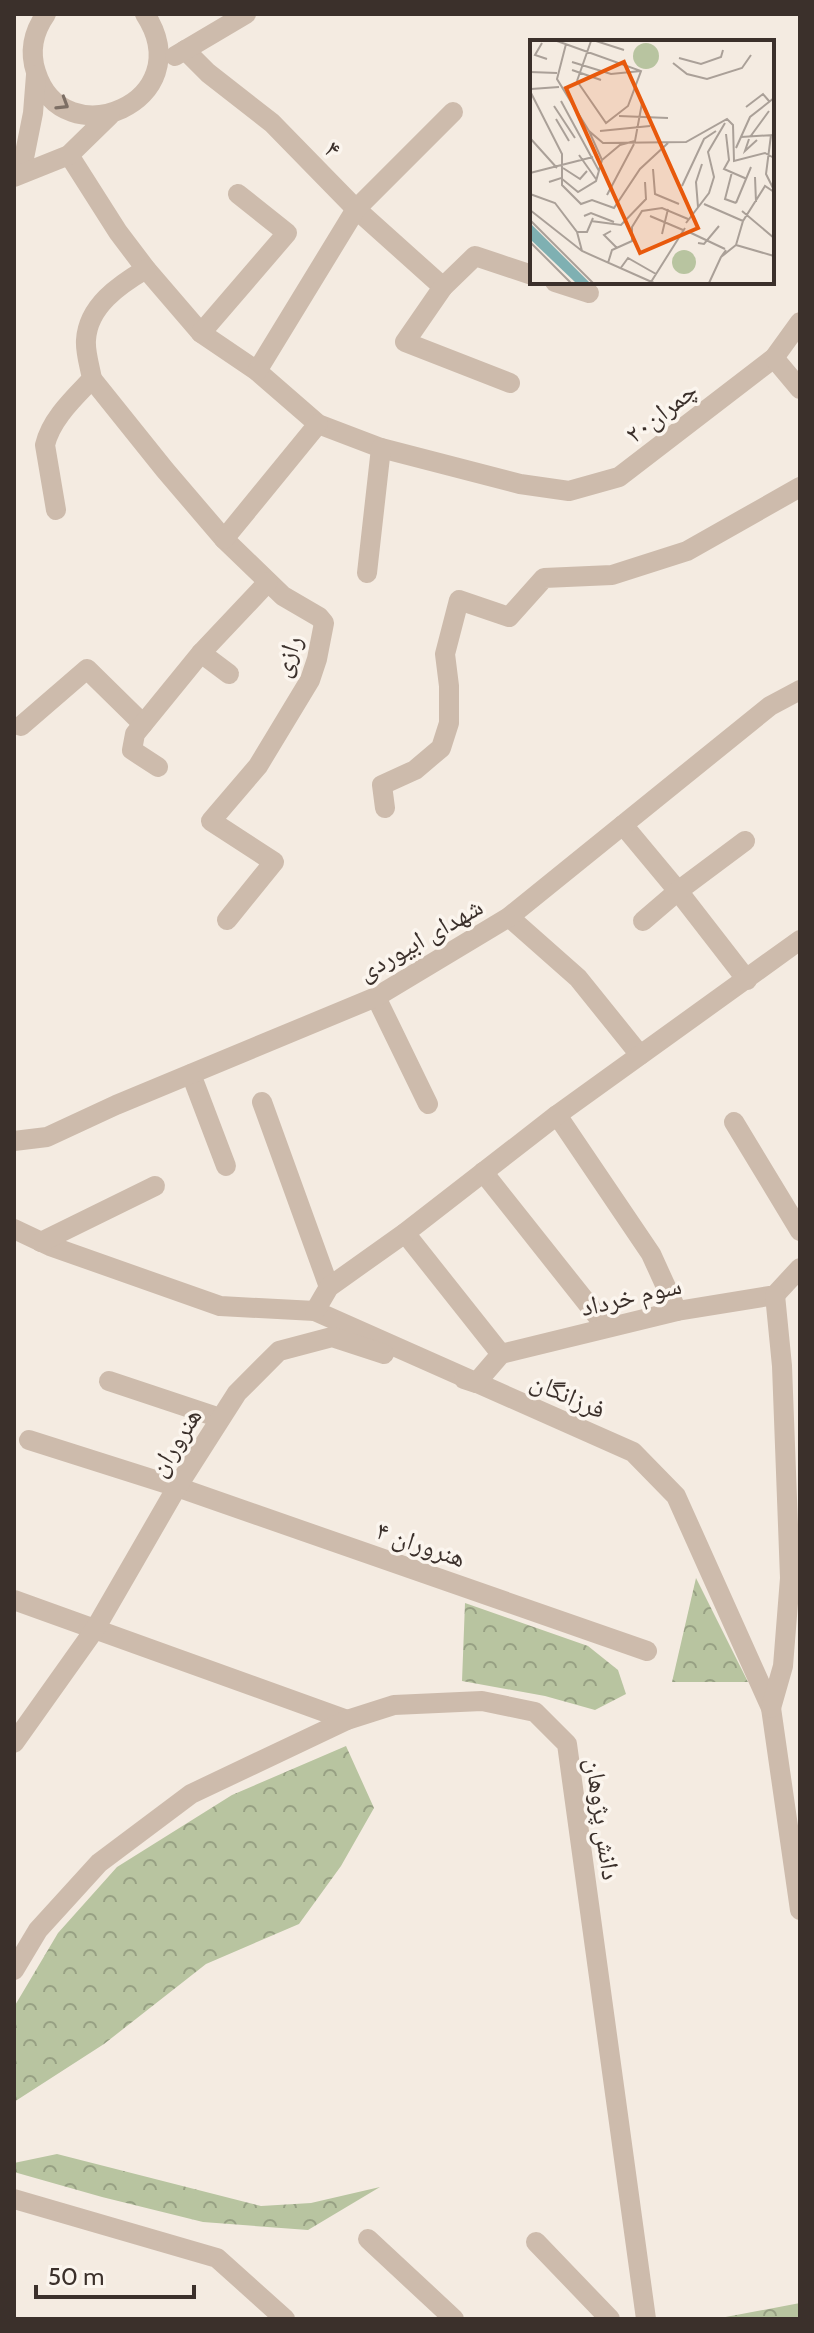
<svg xmlns="http://www.w3.org/2000/svg" width="814" height="2333" viewBox="0 0 814 2333" font-family="Cabin,'Noto Naskh Arabic',sans-serif">
	<style>
		.forest { fill: url(#forest-crowns) }
		.lines { fill: none; stroke-linecap: round; stroke-linejoin: round }
		.minor { stroke: #cdbbac; stroke-width: 20 }
		.oneway { stroke: #7d6f65 }
		.labels { text-anchor: middle; stroke-width: 7; stroke-linejoin: round; paint-order: stroke }
		.street-label { font-size: 26px; fill: #3b302b; stroke: #fbf5ee }
		.inset-road { fill: none; stroke: #aaa098; stroke-width: 2 }
		.view { fill: #e8590c; fill-opacity: 0.15; stroke: #e8590c; stroke-width: 4 }
		.inset-edge { fill: none; stroke: #3b302b; stroke-width: 4 }
	</style>
	<defs>
		<pattern id="forest-crowns" width="20" height="18" patternUnits="userSpaceOnUse" patternTransform="scale(2)"><rect width="20" height="18" fill="#b8c4a0"/><path d="M2 6a3 3 0 1 1 6 0M12 15a3 3 0 1 1 6 0" fill="none" stroke="#97a083"/></pattern>
	</defs>
	<rect width="100%" height="100%" fill="#f4ebe1"/>
	<!-- forest -->
	<g class="forest">
		<path d="M696,1578L748,1682H672Z"/>
		<path d="M465,1603L588,1646L618,1670L626,1694L595,1710L545,1696L462,1681Z"/>
		<path d="M346,1746L374,1808L341,1866L299,1924L206,1964L104,2044L14,2102V2007L58,1933L117,1867L232,1795Z"/>
		<path d="M57,2154L261,2206L311,2203L380,2187L308,2230L203,2222L102,2197L14,2172V2163Z"/>
		<path d="M800,2303V2319H715Z"/>
	</g>
	<g class="lines">
		<!-- minor -->
		<g class="minor">
			<path d="M46,14C34,31 29,51 36,72C63,159 202,102 145,14"/>
			<path d="M185,50L208,73L272,123L356,209L443,287"/>
			<path d="M175,56L246,14"/>
			<path d="M69,155L118,232L146,269L201,333L257,371L318,424L381,448L520,484L569,491L619,477L774,358L800,322"/>
			<path d="M21,173L33,113L36,75"/>
			<path d="M14,177L69,155L110,115"/>
			<path d="M555,282L589,293"/>
			<path d="M201,333L287,233L238,194"/>
			<path d="M774,358L800,389"/>
			<path d="M257,371L356,209L453,112"/>
			<path d="M92,379L165,470L224,539L283,596L319,617L324,623L317,659L310,680L258,766L211,821L274,862L227,920"/>
			<path d="M510,383L405,342L443,287L475,256L532,275"/>
			<path d="M56,510L45,445C51,419 74,398 92,379C90,367 85,352 86,340C88,306 119,285 146,269"/>
			<path d="M224,539L318,424"/>
			<path d="M367,573L381,448"/>
			<path d="M201,653L229,674"/>
			<path d="M21,726L87,669L143,724"/>
			<path d="M158,767L132,750L135,734L201,653L268,582"/>
			<path d="M385,808L382,785L415,770L441,748L449,723V686L445,654L459,600L509,617L544,578L612,575L687,551L800,487"/>
			<path d="M623,825L678,891L747,980"/>
			<path d="M509,917L578,978L640,1055"/>
			<path d="M643,921L678,891L745,841"/>
			<path d="M376,997L428,1104"/>
			<path d="M191,1074L226,1166"/>
			<path d="M262,1102L329,1287"/>
			<path d="M557,1115L651,1254L677,1311"/>
			<path d="M734,1122L800,1231"/>
			<path d="M14,1141L47,1137L116,1105L376,997L509,917L770,706L800,690"/>
			<path d="M483,1172L606,1327"/>
			<path d="M14,1229L50,1246L220,1306L315,1311L633,1452L676,1496L771,1708L800,1910"/>
			<path d="M405,1233L501,1354"/>
			<path d="M41,1242L155,1186"/>
			<path d="M315,1311L329,1287L405,1233L557,1115L800,940"/>
			<path d="M464,1379L476,1383L501,1354L677,1311L775,1295L800,1268"/>
			<path d="M109,1381L220,1418"/>
			<path d="M29,1440L177,1487L647,1651"/>
			<path d="M14,1600L347,1720"/>
			<path d="M771,1708L783,1666L790,1578L782,1366L775,1295"/>
			<path d="M14,1743L95,1629L177,1487L237,1393L279,1351L332,1337L384,1354"/>
			<path d="M14,1970L38,1930L99,1863L191,1794L347,1720L394,1705L482,1701L535,1712L567,1744L646,2319"/>
			<path d="M14,2199L217,2258L285,2319"/>
			<path d="M368,2239L454,2319"/>
			<path d="M536,2242L610,2319"/>
		</g>
	</g>
	<!-- one-way arrows -->
	<defs><path id="oneway-chevron" d="M-2-3.5L2.5 0L-2 3.5" fill="none" stroke-width="1.6" stroke-linecap="round" stroke-linejoin="round" transform="scale(2)"/></defs>
	<use class="oneway" href="#oneway-chevron" transform="translate(63 104) rotate(32)"/>
	<g class="labels">
		<!-- street labels -->
		<g class="street-label">
			<text transform="translate(333 149) rotate(45)" y="9">۴</text>
			<text transform="translate(661 412) rotate(-38)" y="9">چمران۲۰</text>
			<text transform="translate(287 656) rotate(-71)" y="9">رازی</text>
			<text transform="translate(420 939) rotate(-30)" y="9">شهدای ابیوردی</text>
			<text transform="translate(631 1296) rotate(-13)" y="9">سوم خرداد</text>
			<text transform="translate(568 1395) rotate(24)" y="9">فرزانگان</text>
			<text transform="translate(175 1442) rotate(-58)" y="9">هنروران</text>
			<text transform="translate(421 1544) rotate(19)" y="9">هنروران ۴</text>
			<text transform="translate(603 1819) rotate(82)" y="9">دانش پژوهان</text>
		</g>
	</g>
	<!-- overview -->
	<g transform="translate(530 40)">
		<rect width="244" height="244" fill="#f4ebe1"/>
		<path d="M103 16a13 13 0 1 1 26 0a13 13 0 1 1-26 0Z" fill="#b8c4a0"/>
		<path d="M142 222a12 12 0 1 1 24 0a12 12 0 1 1-24 0Z" fill="#b8c4a0"/>
		<path d="M0,183L60,243H46L0,199Z" fill="#7fb0b2"/>
		<path class="inset-road" d="M27,1L111,31L98,66L76,83L47,41M66,1L94,10M12,3L5,15L17,19M36,4L27,39L59,91L73,103L156,102L197,79L203,85L204,121L235,113L244,118M149,18L171,24L191,17L193,10M42,22L81,34L111,31M143,23L157,34L177,39L212,28L221,15M42,30L71,40M0,32L27,33M47,41L61,1M1,49L29,47M0,51L32,114V145L51,164L62,160L84,168L110,129L138,103M31,61L69,131M24,66L45,98M216,67L233,54L239,61M89,76L138,78M26,79L39,101M59,91L72,120M70,91L120,86M196,94L199,120L194,129L217,139M241,95L236,134L243,148M211,97L244,95M220,97L239,71M0,98L27,128M219,99L215,111L227,100M206,108L220,77L244,58M49,115L66,139M33,128L50,139L57,131M123,129L125,154L149,164M202,132L195,159L206,163M0,133L63,117M225,137L226,162M19,142L31,138L48,152L66,141L72,120L90,105L105,101L112,63M152,146L174,99L186,91M0,154L25,163L47,192L52,211M77,155L104,104M206,163L221,127M174,164L213,181M168,167L166,142L172,124M0,170L52,211L124,243M212,171L244,198M54,176L61,173L84,182M120,176L153,190M0,180L63,243M61,181L91,185L116,159L115,142M156,183L179,153L184,137L178,112L195,83M81,191L74,195L87,208M47,192H57L63,178M159,192L195,209M132,194L138,169M0,202L41,243M168,203L174,204L189,186M206,205L244,216M196,210L191,217L206,205L213,181L235,146L244,152M78,223L82,210L102,201V187L112,171L132,168L158,179M90,229L98,218L126,234M121,242L155,188M179,243L191,217"/>
		<path class="view" d="M94,22L168,188L110,213L36,48Z"/>
		<rect width="244" height="244" class="inset-edge"/>
	</g>
	<!-- border -->
	<rect width="814" height="2333" fill="none" stroke="#3b302b" stroke-width="32"/>
	<!-- scale -->
	<path d="M36 2285v12h158v-12" fill="none" stroke="#3b302b" stroke-width="4"/>
	<text x="48" y="2285" font-size="24" fill="#3b302b" stroke="#fbf5ee" stroke-width="6" paint-order="stroke">50 m</text>
</svg>
